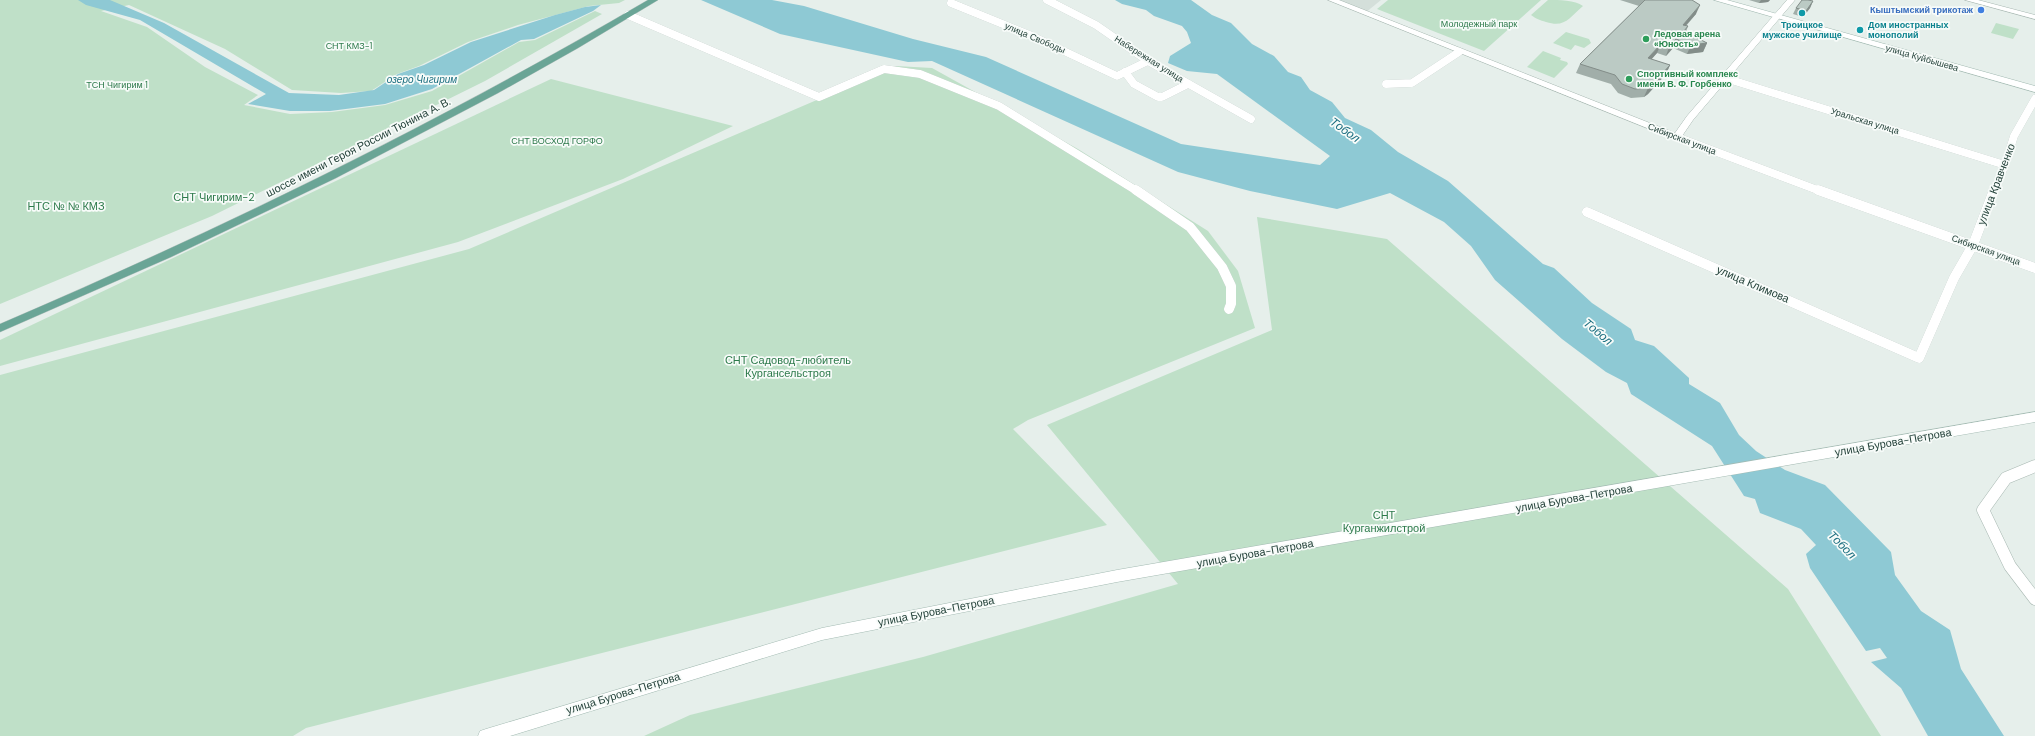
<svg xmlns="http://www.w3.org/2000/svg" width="2035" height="736" viewBox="0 0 2035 736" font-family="'DM Sans',sans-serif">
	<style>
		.built { fill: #d4dfda }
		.green { fill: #bfe0c8 }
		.water { fill: #8ec9d4 }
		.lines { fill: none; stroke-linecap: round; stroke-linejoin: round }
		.minor-far2-casing { stroke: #a8b8b2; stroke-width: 8 }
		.minor-far1-casing { stroke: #a8b8b2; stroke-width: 10 }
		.minor-casing { stroke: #a8b8b2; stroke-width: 13 }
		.tertiary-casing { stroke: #a8b8b2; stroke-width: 1 }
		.secondary-casing { stroke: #a4bbb3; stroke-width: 1 }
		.primary-casing { stroke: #c2cac8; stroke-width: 1 }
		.minor-far2 { stroke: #fff; stroke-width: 8 }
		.minor-far1 { stroke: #fff; stroke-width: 10 }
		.minor { stroke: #fff; stroke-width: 12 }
		.tertiary { fill: #fff; fill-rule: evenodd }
		.secondary { fill: #fff; fill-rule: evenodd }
		.primary { fill: #6aa596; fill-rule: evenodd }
		.wall { fill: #a1aea9 }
		.shaded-wall { fill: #838d89 }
		.building { fill: #bbcac4; stroke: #838d89 }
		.shop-dot { fill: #3f7fe0; stroke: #f7fbf9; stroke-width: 1.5 }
		.culture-dot { fill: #0f9aa8; stroke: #f7fbf9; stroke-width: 1.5 }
		.leisure-dot { fill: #2e9e5b; stroke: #f7fbf9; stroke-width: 1.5 }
		.labels { text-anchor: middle; stroke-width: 3.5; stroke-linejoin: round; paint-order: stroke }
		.far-shop-label { font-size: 9px; font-weight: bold; fill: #366cbe; stroke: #f7fbf9; text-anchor: end }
		.far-park-label { font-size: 9px; fill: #2d7a4b; stroke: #f7fbf9 }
		.far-culture-label { font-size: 9px; font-weight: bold; fill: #0d838f; stroke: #f7fbf9 }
		.far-leisure-label { font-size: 9px; font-weight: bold; fill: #27864d; stroke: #f7fbf9; text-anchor: start }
		.far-street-label { font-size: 9px; fill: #24423a; stroke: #f7fbf9 }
		.far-water-label { font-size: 10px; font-style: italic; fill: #1c6f80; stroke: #f7fbf9 }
		.street-label { font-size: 11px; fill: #24423a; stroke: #f7fbf9 }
		.park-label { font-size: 11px; fill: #2d7a4b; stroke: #f7fbf9 }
		.water-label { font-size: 12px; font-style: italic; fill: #1c6f80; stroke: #f7fbf9 }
	</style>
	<rect width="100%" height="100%" fill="#e6efeb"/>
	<!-- built -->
	<path class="built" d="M1336,0H1381L1365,13Z"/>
	<!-- green -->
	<g class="green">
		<path d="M0,0H625L619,3L589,6L518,25L468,42L419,66L397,74L371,91L341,93L292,90L225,49L129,5L101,11L147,27L205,67L258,95L244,105L290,114L332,112L385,105L432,91L519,42L535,40L595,11L602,14L485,81L212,216L0,304Z"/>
		<path d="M1388,0H1541L1484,51L1377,9Z"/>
		<path d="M1548,0C1559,0 1575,0 1583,6C1569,18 1565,28 1546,22C1540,20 1536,19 1531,15Z"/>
		<path d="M1996,23L2019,29L2013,39L1991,33Z"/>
		<path d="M1566,32L1589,39L1591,43L1584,48L1575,45L1571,50L1553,43Z"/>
		<path d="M1543,51L1561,58L1560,60L1567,62L1568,64L1554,78L1527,67Z"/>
		<path d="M896,66L932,68L1078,149L1208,231L1238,271L1255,328L1028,420L1013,429L1107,525L306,728L293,736H0V375L469,249Z"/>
		<path d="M551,79L733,126L623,179L458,242L0,366V340Z"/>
		<path d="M1257,217L1387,239L1788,589L1881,736H644L690,715L923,657L1178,584L1047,425L1272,330Z"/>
	</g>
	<!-- water -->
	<g class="water">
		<path d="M78,0H110L164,23L289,93L339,95L374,90L398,74L424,65L471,42L555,15L585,7L601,5L593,11L534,39L521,40L432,89L385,104L330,111H290L248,104L266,94L140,20L86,5Z"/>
		<path d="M701,0H772L804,6L913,39L986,57L1181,144L1320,165L1330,156L1217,74L1187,71L1168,63L1170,56L1191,43L1187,32L1182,26L1154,16L1146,10L1122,4L1115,0H1191L1212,15L1231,23L1252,44L1274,56L1288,72L1301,77L1310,90L1332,102L1345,118L1371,130L1398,152L1448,181L1543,264L1554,268L1592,303L1631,329L1635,340L1654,346L1689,378V384L1720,403L1739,435L1756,451L1785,470L1825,485L1891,552L1895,575L1921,611L1950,630L1961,669L2004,736H1928L1901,688L1871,662L1887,658L1880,648L1866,651L1810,568L1806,554L1816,545L1801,529L1760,513L1755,499L1744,496L1712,446L1631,394L1627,383L1606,372L1562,339L1495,280L1471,246L1444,222L1390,193L1337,209L1250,191L1178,172L932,61L908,62L780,34Z"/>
	</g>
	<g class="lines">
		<defs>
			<g id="minor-far2">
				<path d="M1047,0L1096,25L1148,61L1251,119"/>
				<path d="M951,3L1032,36L1117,76L1148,61"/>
				<path d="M628,15L819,97L884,69L920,74L999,106L1137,191"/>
				<path d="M1125,72L1134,84L1158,97H1162L1188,84"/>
				<path d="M1725,78L2005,165"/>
				<path d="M1386,84L1412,83L1459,52"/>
				<path d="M1677,137L1820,191"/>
				<path d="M1994,191L2005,165L2014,136L2035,99"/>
			</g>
			<g id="minor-far1">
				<path d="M1136,190L1190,227L1222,267L1231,286V304L1229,309"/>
				<path d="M1818,190L2035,268"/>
				<path d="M1587,212L1919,358L1954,278L1973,245L1994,190"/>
			</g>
			<path id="minor" d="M2035,466L2006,478L1983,510L2010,566L2035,599"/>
			<g id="tertiary">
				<path d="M1328,0H1339L1675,133L1687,116L1787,0H1795L1693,120L1680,139L1677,140Z"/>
				<path d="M1965,0H1978L2035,15V19Z"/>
			</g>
			<g id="secondary">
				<path d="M1714,0H1727L2035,86V92Z"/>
				<path d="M2035,412V422L1117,582L822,640L510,736H478L480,731L486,729L822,628L1117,570Z"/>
			</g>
			<path id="primary" d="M648,0H658L578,48L498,93L336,178L171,257L0,332V324C224,228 438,123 648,0Z"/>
		</defs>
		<!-- minor-far2 casing -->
		<use href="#minor-far2" class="minor-far2-casing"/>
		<!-- minor-far1 casing -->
		<use href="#minor-far1" class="minor-far1-casing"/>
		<!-- minor casing -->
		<use href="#minor" class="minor-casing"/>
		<!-- tertiary casing -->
		<use href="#tertiary" class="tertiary-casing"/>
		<!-- secondary casing -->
		<use href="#secondary" class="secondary-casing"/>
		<!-- primary casing -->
		<use href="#primary" class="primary-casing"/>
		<!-- minor-far2 -->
		<use href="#minor-far2" class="minor-far2"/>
		<!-- minor-far1 -->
		<use href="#minor-far1" class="minor-far1"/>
		<!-- minor -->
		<use href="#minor" class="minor"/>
		<!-- tertiary -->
		<use href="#tertiary" class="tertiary"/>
		<!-- secondary -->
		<use href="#secondary" class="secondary"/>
		<!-- primary -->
		<use href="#primary" class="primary"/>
	</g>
	<!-- wall -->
	<g class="wall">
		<path d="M1620,0H1692L1696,14L1686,26H1688L1686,32L1707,43L1703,52L1687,54L1673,48L1666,56L1657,53L1651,60L1670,65L1666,74L1648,94L1644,97L1631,98L1618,93L1611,84L1576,73L1580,64L1639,6Z"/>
		<path d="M1749,0H1770L1768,2L1759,3Z"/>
		<path d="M1813,1L1810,8L1803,17L1793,14L1796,8Z"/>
	</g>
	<!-- shaded-wall -->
	<g class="shaded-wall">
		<path d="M1761,0H1770L1768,2L1759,3Z"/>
		<path d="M1813,1L1810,8L1803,17L1806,11Z"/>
		<path d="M1700,5L1696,14L1679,33L1683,25Z"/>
		<path d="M1676,39L1673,48L1666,56L1669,47Z"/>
		<path d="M1707,43L1703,52L1687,54L1691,45Z"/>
		<path d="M1661,44L1657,53L1644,67L1648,58Z"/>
		<path d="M1670,65L1666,74L1648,94L1644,97L1648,88Z"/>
	</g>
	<!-- building -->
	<g class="building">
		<path d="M1645,0H1692L1700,5L1683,25L1688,26L1684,31L1707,43L1691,45L1676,39L1669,47L1661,44L1648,58L1670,65L1652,85L1648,88L1635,89L1622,84L1615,75L1580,64Z"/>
		<path d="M1802,0H1808L1813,1L1806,11L1796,8Z"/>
	</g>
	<!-- markers -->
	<circle class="shop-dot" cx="1981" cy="10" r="4"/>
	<g class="culture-dot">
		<circle cx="1802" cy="13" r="4"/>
		<circle cx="1860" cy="30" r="4"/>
	</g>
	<g class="leisure-dot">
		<circle cx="1646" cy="39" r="4"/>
		<circle cx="1629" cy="79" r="4"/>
	</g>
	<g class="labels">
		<!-- far-shop labels -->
		<g class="far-shop-label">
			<text x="1973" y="13">Кыштымский трикотаж</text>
		</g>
		<!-- far-park labels -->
		<g class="far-park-label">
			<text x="1479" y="27">Молодежный парк</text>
			<text x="349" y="49">СНТ КМЗ-1</text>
			<text x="117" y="88">ТСН Чигирим 1</text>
			<text x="557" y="144">СНТ ВОСХОД ГОРФО</text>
		</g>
		<!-- far-culture labels -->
		<g class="far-culture-label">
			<text x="1802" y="28">Троицкое<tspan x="1802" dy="10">мужское училище</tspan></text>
			<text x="1868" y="28" text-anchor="start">Дом иностранных<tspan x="1868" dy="10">монополий</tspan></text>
		</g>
		<!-- far-leisure labels -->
		<g class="far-leisure-label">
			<text x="1654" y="37">Ледовая арена<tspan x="1654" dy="10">«Юность»</tspan></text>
			<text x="1637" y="77">Спортивный комплекс<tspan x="1637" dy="10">имени В. Ф. Горбенко</tspan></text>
		</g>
		<!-- far-street labels -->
		<g class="far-street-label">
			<text transform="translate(1035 38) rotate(23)" y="3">улица Свободы</text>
			<text transform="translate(1922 58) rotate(16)" y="3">улица Куйбышева</text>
			<text transform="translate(1149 59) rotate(32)" y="3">Набережная улица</text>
			<text transform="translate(1865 121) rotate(17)" y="3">Уральская улица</text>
			<text transform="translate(1682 139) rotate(21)" y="3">Сибирская улица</text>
			<text transform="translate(1986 250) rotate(20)" y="3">Сибирская улица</text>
		</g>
		<!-- far-water labels -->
		<g class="far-water-label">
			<text x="422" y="83">озеро Чигирим</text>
		</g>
		<!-- street labels -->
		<g class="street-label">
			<text transform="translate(358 147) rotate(-27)" y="4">шоссе имени Героя России Тюнина А. В.</text>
			<text transform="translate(1996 184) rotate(-69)" y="4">улица Кравченко</text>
			<text transform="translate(1753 284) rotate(23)" y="4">улица Климова</text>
			<text transform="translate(1893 442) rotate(-10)" y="4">улица Бурова-Петрова</text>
			<text transform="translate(1574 498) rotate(-10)" y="4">улица Бурова-Петрова</text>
			<text transform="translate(1255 553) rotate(-10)" y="4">улица Бурова-Петрова</text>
			<text transform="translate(936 611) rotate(-11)" y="4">улица Бурова-Петрова</text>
			<text transform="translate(623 693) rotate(-17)" y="4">улица Бурова-Петрова</text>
		</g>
		<!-- park labels -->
		<g class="park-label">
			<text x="214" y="201">СНТ Чигирим-2</text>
			<text x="66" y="210">НТС № № КМЗ</text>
			<text x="788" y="364">СНТ Садовод-любитель<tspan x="788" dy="13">Кургансельстроя</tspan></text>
			<text x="1384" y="519">СНТ<tspan x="1384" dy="13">Курганжилстрой</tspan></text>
		</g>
		<!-- water labels -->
		<g class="water-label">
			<text transform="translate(1345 130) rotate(36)" y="4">Тобол</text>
			<text transform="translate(1598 332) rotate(40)" y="4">Тобол</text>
			<text transform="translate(1842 545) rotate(45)" y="4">Тобол</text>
		</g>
	</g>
</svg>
